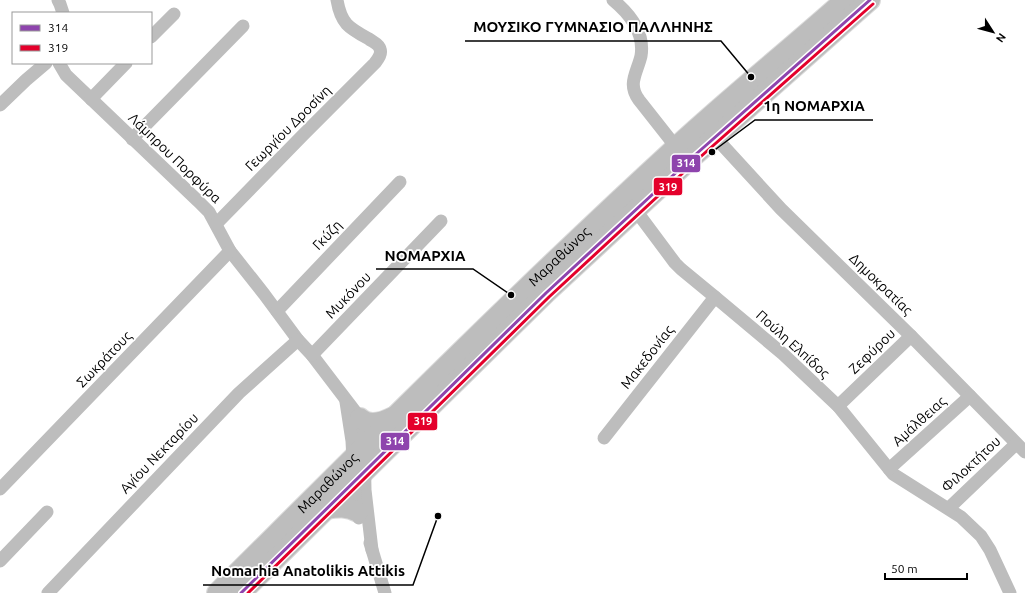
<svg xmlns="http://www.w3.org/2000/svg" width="1025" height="593" viewBox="0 0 1025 593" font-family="Ubuntu,sans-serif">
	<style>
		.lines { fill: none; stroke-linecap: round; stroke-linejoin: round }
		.primary-casing { stroke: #dbdbdb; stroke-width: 22 }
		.street { stroke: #bdbdbd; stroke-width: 13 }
		.primary { stroke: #bdbdbd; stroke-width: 20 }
		.bus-1-casing { stroke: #fff; stroke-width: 6 }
		.bus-2-casing { stroke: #fff; stroke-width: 6 }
		.bus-1 { stroke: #8e44ad; stroke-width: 3 }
		.bus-2 { stroke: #e4002b; stroke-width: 3 }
		.labels { text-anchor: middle; stroke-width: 3.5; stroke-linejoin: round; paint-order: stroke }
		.street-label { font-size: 14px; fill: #000; stroke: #fff }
		.leader { fill: none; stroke: #000; stroke-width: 1.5 }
		.callout-dot { fill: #000; stroke: #fff; stroke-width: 1.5 }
		.callout-label { font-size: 15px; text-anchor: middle; font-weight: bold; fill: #000; stroke: #fff; stroke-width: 3.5; stroke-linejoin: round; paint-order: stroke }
		.line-badge { stroke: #fff; stroke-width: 1.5 }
		.badge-label { font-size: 11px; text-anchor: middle; font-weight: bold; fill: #fff }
	</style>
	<rect width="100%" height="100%" fill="#fff"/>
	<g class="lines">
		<defs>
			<g id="primary">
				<path d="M360,418C369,427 383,422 393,417"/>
				<path d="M326,509C338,507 347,506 358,512"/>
				<path id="s1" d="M217,593C368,443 518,292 675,148C730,97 789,50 845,0"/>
				<path d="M241,593L546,293L695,155L870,0"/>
			</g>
		</defs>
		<!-- primary casing -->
		<use href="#primary" class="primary-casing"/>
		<!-- street -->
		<g class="street">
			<path d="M58,0L60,4L63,13"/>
			<path d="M613,0C630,14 645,32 641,56C637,73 627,84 639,100L676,147"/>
			<path d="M151,37L174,14"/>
			<path d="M59,63L66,75L198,201L209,212L230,251L264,294L298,340L312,355L360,418L364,441L365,490L372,550"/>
			<path d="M91,99L126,63"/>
			<path d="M0,105L26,80L46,63"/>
			<path d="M715,137L781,209L911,336L1025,452"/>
			<path d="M132,139L243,26"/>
			<path d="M631,204L675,263L681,269L715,297L783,354L838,406L893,474L961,517L981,536L990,550L1010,593"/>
			<path d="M216,224L303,135L375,63C378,59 382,54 380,49C379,44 373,42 369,39C349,28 341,24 337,0"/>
			<path d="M277,311L400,182"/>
			<path d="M312,355L441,221"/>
			<path d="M346,402L352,441L355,499L359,518"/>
			<path d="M838,406L911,336"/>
			<path d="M604,438L715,297"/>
			<path d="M889,469L970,396"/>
			<path d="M0,489L230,251"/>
			<path d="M949,508L1016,444"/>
			<path d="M370,543L385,593"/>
			<path d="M0,561L47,512"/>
			<path d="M48,593L239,393L298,340"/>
		</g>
		<!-- primary -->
		<use href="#primary" class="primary"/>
		<defs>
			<path id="bus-1" d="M241,593L546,293L695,155L870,0"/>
			<path id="bus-2" d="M248,593L549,297L698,159L873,4"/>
		</defs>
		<!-- bus-1 casing -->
		<use href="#bus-1" class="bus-1-casing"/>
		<!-- bus-2 casing -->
		<use href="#bus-2" class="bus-2-casing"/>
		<!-- bus-1 -->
		<use href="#bus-1" class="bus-1"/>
		<!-- bus-2 -->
		<use href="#bus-2" class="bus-2"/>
	</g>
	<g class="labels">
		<!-- street labels -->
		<g class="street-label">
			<text transform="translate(288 128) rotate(-45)" y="5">Γεωργίου Δροσίνη</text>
			<text transform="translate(175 158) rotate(44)" y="5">Λάμπρου Πορφύρα</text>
			<text transform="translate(327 235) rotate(-46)" y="5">Γκύζη</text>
			<text dy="5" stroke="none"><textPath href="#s1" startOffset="480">Μαραθώνος</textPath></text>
			<text transform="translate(881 284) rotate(44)" y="5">Δημοκρατίας</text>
			<text transform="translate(348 295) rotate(-46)" y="5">Μυκόνου</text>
			<text transform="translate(793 344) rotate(42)" y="5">Πούλη Ελπίδος</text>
			<text transform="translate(872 351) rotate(-44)" y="5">Ζεφύρου</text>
			<text transform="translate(647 357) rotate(-52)" y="5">Μακεδονίας</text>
			<text transform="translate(104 359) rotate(-46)" y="5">Σωκράτους</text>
			<text transform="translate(919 421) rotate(-42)" y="5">Αμάλθειας</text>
			<text transform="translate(159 453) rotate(-46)" y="5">Αγίου Νεκταρίου</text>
			<text transform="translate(971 464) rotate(-43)" y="5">Φιλοκτήτου</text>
			<text dy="5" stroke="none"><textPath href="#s1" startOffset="156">Μαραθώνος</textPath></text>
		</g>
	</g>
	<!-- callouts -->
	<path class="leader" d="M751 77L721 41H465M712 152L755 120H873M511 295L473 269H376M438 516L413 585H203"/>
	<g class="callout-dot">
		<circle cx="751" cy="77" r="4"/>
		<circle cx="712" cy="152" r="4"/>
		<circle cx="511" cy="295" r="4"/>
		<circle cx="438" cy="516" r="4"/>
	</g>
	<g class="callout-label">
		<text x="593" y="32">ΜΟΥΣΙΚΟ ΓΥΜΝΑΣΙΟ ΠΑΛΛΗΝΗΣ</text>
		<text x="814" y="111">1η ΝΟΜΑΡΧΙΑ</text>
		<text x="425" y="261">ΝΟΜΑΡΧΙΑ</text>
		<text x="308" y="576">Nomarhia Anatolikis Attikis</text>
	</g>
	<g class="line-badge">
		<rect x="671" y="154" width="30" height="19" rx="4" fill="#8e44ad"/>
		<rect x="653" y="177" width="30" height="19" rx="4" fill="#e4002b"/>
		<rect x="407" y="412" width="31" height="19" rx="4" fill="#e4002b"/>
		<rect x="380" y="432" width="30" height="19" rx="4" fill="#8e44ad"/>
	</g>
	<g class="badge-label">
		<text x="686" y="167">314</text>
		<text x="668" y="191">319</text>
		<text x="423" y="425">319</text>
		<text x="395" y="445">314</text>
	</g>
	<!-- legend -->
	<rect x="12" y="12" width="140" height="52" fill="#ffffff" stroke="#999999"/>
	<rect x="20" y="25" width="20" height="6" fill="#8e44ad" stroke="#999999"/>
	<text x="48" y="32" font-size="12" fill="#000000">314</text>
	<rect x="20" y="45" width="20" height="6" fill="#e4002b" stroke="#999999"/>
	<text x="48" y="52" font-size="12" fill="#000000">319</text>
	<!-- north arrow -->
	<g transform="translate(993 32) rotate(126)" stroke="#ffffff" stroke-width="3" paint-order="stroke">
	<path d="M0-3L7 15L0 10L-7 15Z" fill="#000000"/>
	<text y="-6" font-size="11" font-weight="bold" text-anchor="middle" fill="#000000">N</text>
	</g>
	<!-- scale -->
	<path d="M885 573v6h82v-6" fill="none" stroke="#000000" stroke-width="2"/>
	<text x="891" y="573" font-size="12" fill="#000000" stroke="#ffffff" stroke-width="3" paint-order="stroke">50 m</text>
</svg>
